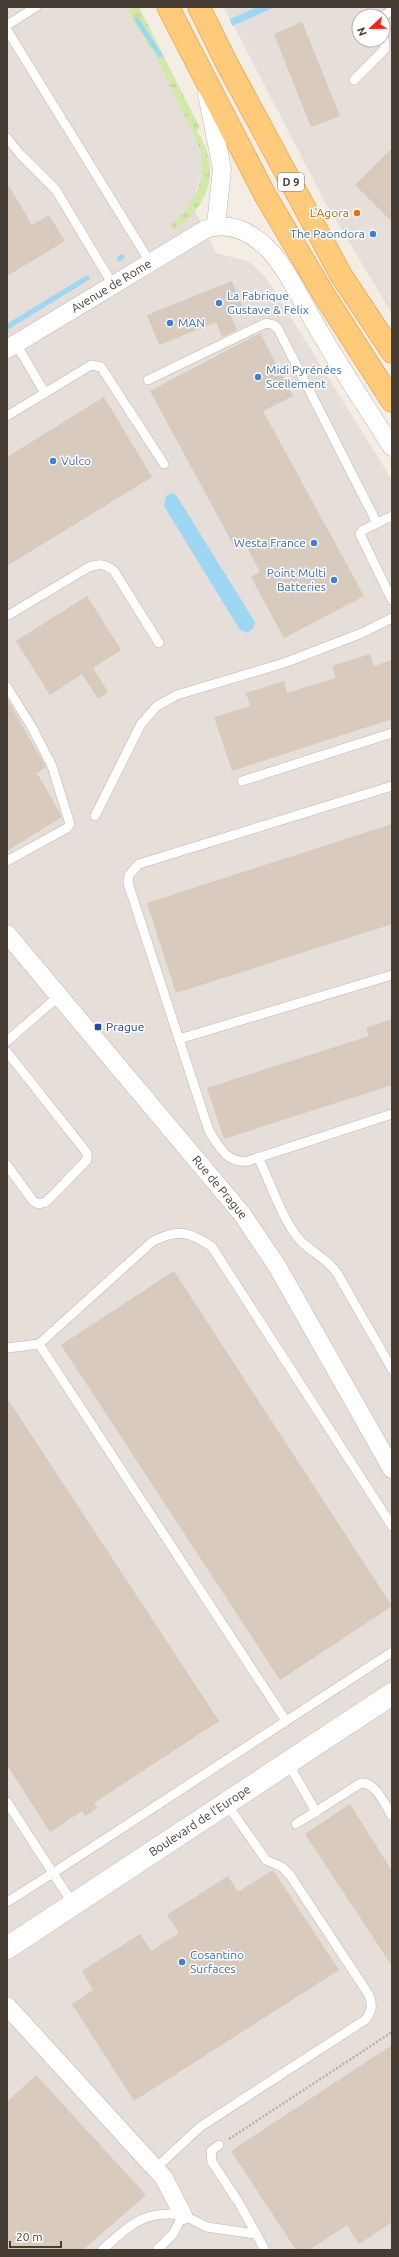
<svg xmlns="http://www.w3.org/2000/svg" width="399" height="2257" viewBox="0 0 399 2257" font-family="Ubuntu,sans-serif">
	<style>
		.industrial { fill: #e5ded9; fill-rule: evenodd }
		.grass { fill: url(#grass-tufts) }
		.water { fill: #9dd7f3 }
		.lines { fill: none; stroke-linecap: round; stroke-linejoin: round }
		.stream { stroke: #9dd7f3; stroke-width: 5 }
		.building { fill: #d8cabc }
		.service-casing { stroke: #c1b7a9; stroke-width: 10 }
		.minor-casing { stroke: #c1b7a9; stroke-width: 19 }
		.tertiary-casing { stroke: #c1b7a9; stroke-width: 23 }
		.trunk-casing { stroke: #e3912e; stroke-width: 23 }
		.path { stroke: #c1ae97; stroke-width: 2.5; stroke-dasharray: 2 2; stroke-linecap: butt }
		.service { stroke: #fff; stroke-width: 9 }
		.minor { stroke: #fff; stroke-width: 18 }
		.tertiary { stroke: #fff; stroke-width: 22 }
		.trunk { stroke: #ffca7a; stroke-width: 22 }
		.food-dot { fill: #e8710a; stroke: #fff; stroke-width: 1.5 }
		.shop-dot { fill: #3f7fe0; stroke: #fff; stroke-width: 1.5 }
		.transit-dot { fill: #1a4fb4; stroke: #fff; stroke-width: 1.5 }
		.labels { text-anchor: middle; stroke-width: 3; stroke-linejoin: round; paint-order: stroke }
		.shield { fill: #fff; stroke: #7d7771; stroke-width: 1 }
		.shield-label { font-size: 11px; font-weight: bold; fill: #453d34 }
		.food-label { font-size: 12px; fill: #c56008; stroke: #fff; text-anchor: end }
		.shop-label { font-size: 12px; fill: #366cbe; stroke: #fff; text-anchor: start }
		.street-label { font-size: 12px; fill: #453d34; stroke: #fff }
		.transit-label { font-size: 12px; fill: #164399; stroke: #fff; text-anchor: start }
	</style>
	<defs>
		<pattern id="grass-tufts" width="24" height="20" patternUnits="userSpaceOnUse"><rect width="24" height="20" fill="#d2e9ab"/><path d="M3 7l-1-3M5 7V3M7 7l1-3M15 17l-1-3M17 17v-4M19 17l1-3" fill="none" stroke="#b6c994"/></pattern>
	</defs>
	<rect width="100%" height="100%" fill="#f3ede4"/>
	<!-- industrial -->
	<g class="industrial">
		<path d="M7,7H128L133,22L155,55L200,149L202,175L191,203L216,253L250,262L267,279L392,480V2250H7Z"/>
		<path d="M224,7H392V314L325,202ZM359,16H383V40H359Z"/>
	</g>
	<!-- grass -->
	<path class="grass" d="M128,7H139L200,128L197,130C201,138 206,146 208,155C216,186 200,214 173,230L171,224L183,214L198,189L202,175L200,149L155,55L133,22Z"/>
	<!-- water -->
	<g class="water">
		<path d="M258,7H275L232,26L230,19Z"/>
		<path d="M171,493L176,495L255,622L254,627L248,633L240,630L164,506L166,496Z"/>
	</g>
	<g class="lines">
		<!-- stream -->
		<g class="stream">
			<path d="M137,20L160,55"/>
			<path d="M119,259L122,257"/>
			<path d="M7,327L87,278"/>
		</g>
	</g>
	<!-- building -->
	<g class="building">
		<path d="M302,22L340,116L311,127L274,34Z"/>
		<path d="M392,148V222L355,185Z"/>
		<path d="M7,183L32,225L49,215L65,241L7,276Z"/>
		<path d="M232,281L244,310L231,316L237,330L222,337L216,322L159,345L147,315Z"/>
		<path d="M260,333L293,396L263,411L364,596L284,638L251,577L260,572L244,542L235,548L150,391Z"/>
		<path d="M104,397L152,477L7,566V457Z"/>
		<path d="M87,596L121,650L93,668L108,692L98,699L82,674L50,695L16,641Z"/>
		<path d="M370,654L374,666L392,660V719L232,771L214,717L250,706L246,693L284,681L287,693L336,678L332,666Z"/>
		<path d="M7,699L46,767L37,773L62,817L7,851Z"/>
		<path d="M392,824V924L176,993L147,903Z"/>
		<path d="M392,1019V1085L224,1139L207,1088L369,1036L366,1028Z"/>
		<path d="M174,1271L392,1606L280,1680L61,1345Z"/>
		<path d="M7,1398L219,1721L94,1803L97,1808L85,1816L82,1811L50,1832L7,1765Z"/>
		<path d="M350,1804L392,1871V1966L305,1834Z"/>
		<path d="M273,1870L339,1970L134,2101L72,2004L93,1990L82,1971L140,1934L151,1951L179,1933L167,1915L228,1876L238,1892Z"/>
		<path d="M392,2045V2222L359,2244L347,2225L309,2250H296L231,2151Z"/>
		<path d="M36,2075L146,2195L83,2250H7V2102Z"/>
	</g>
	<g class="lines">
		<defs>
			<g id="service">
				<path d="M383,16L392,10"/>
				<path d="M7,25L36,7"/>
				<path d="M7,30L150,262"/>
				<path d="M354,80L385,49L383,29"/>
				<path d="M7,138L21,155L56,190L113,285"/>
				<path d="M16,344L45,393"/>
				<path d="M148,380L266,323L274,325L278,329L377,523"/>
				<path d="M7,416L91,365L101,367L164,464"/>
				<path d="M392,516L363,530L360,534L392,600"/>
				<path d="M7,616L89,567C100,563 105,564 114,571L159,643"/>
				<path d="M7,687L33,729L52,766L70,824L67,828L7,861"/>
				<path d="M242,781L392,733"/>
				<path d="M392,786L139,864L129,875L128,883L209,1131C220,1148 226,1163 248,1161L392,1114"/>
				<path d="M95,816L141,724L157,706L177,695L284,663L362,633L392,618"/>
				<path d="M179,1039L392,975"/>
				<path d="M7,1041L59,996"/>
				<path d="M7,1052L87,1153V1160L46,1202L39,1204L33,1201L7,1165"/>
				<path d="M258,1157C270,1182 281,1216 298,1238C310,1252 327,1258 337,1273L392,1369"/>
				<path d="M39,1344L153,1241C179,1229 189,1231 212,1247L392,1526"/>
				<path d="M7,1348L39,1344L286,1721L53,1873L73,1904"/>
				<path d="M286,1721L392,1652"/>
				<path d="M288,1763L316,1812"/>
				<path d="M7,1802L53,1873L7,1902"/>
				<path d="M296,1824L361,1783C376,1782 385,1805 392,1816"/>
				<path d="M219,2145L211,2151L212,2162L239,2203L265,2250"/>
				<path d="M156,2168L200,2127L365,2020C372,2012 373,2005 369,1995L290,1875L282,1867L266,1860L226,1803"/>
				<path d="M102,2250C130,2225 143,2210 183,2215"/>
				<path d="M157,2250L173,2234L183,2215L207,2227L255,2234"/>
			</g>
			<g id="minor">
				<path d="M207,94L222,169L216,225"/>
				<path id="s1" d="M7,349L206,229C230,221 251,232 268,249C287,268 304,306 318,329C341,369 367,408 392,447"/>
				<path id="s2" d="M7,934L242,1214L277,1266L392,1469"/>
				<path d="M7,2006L164,2178L183,2215"/>
			</g>
			<g id="tertiary">
				<path id="s3" d="M7,1948L392,1694"/>
			</g>
			<g id="trunk">
				<path d="M168,7L265,195L326,298L392,401"/>
				<path d="M199,7L226,62L341,275L392,352"/>
			</g>
		</defs>
		<!-- service casing -->
		<use href="#service" class="service-casing"/>
		<!-- minor casing -->
		<use href="#minor" class="minor-casing"/>
		<!-- tertiary casing -->
		<use href="#tertiary" class="tertiary-casing"/>
		<!-- trunk casing -->
		<use href="#trunk" class="trunk-casing"/>
		<!-- path -->
		<path class="path" d="M229,2139L392,2032"/>
		<!-- service -->
		<use href="#service" class="service"/>
		<!-- minor -->
		<use href="#minor" class="minor"/>
		<!-- tertiary -->
		<use href="#tertiary" class="tertiary"/>
		<!-- trunk -->
		<use href="#trunk" class="trunk"/>
	</g>
	<!-- markers -->
	<circle class="food-dot" cx="357" cy="213" r="4"/>
	<g class="shop-dot">
		<circle cx="373" cy="234" r="4"/>
		<circle cx="219" cy="303" r="4"/>
		<circle cx="170" cy="323" r="4"/>
		<circle cx="258" cy="377" r="4"/>
		<circle cx="53" cy="461" r="4"/>
		<circle cx="314" cy="543" r="4"/>
		<circle cx="334" cy="580" r="4"/>
		<circle cx="182" cy="1962" r="4"/>
	</g>
	<rect class="transit-dot" x="94" y="1023" width="8" height="8" rx="2"/>
	<g class="labels">
		<!-- shield labels -->
		<rect class="shield" x="278" y="173" width="26" height="18" rx="3"/>
		<g class="shield-label">
			<text x="291" y="186">D 9</text>
		</g>
		<!-- food labels -->
		<g class="food-label">
			<text x="349" y="217">L'Agora</text>
		</g>
		<!-- shop labels -->
		<g class="shop-label">
			<text x="365" y="238" text-anchor="end">The Paondora</text>
			<text x="227" y="300">La Fabrique<tspan x="227" dy="14">Gustave &amp; Felix</tspan></text>
			<text x="178" y="327">MAN</text>
			<text x="266" y="374">Midi Pyrénées<tspan x="266" dy="14">Scellement</tspan></text>
			<text x="61" y="465">Vulco</text>
			<text x="306" y="547" text-anchor="end">Westa France</text>
			<text x="326" y="577" text-anchor="end">Point Multi<tspan x="326" dy="14">Batteries</tspan></text>
			<text x="190" y="1959">Cosantino<tspan x="190" dy="14">Surfaces</tspan></text>
		</g>
		<!-- street labels -->
		<g class="street-label">
			<text dy="4" stroke="none"><textPath href="#s1" startOffset="122">Avenue de Rome</textPath></text>
			<text dy="4" stroke="none"><textPath href="#s2" startOffset="331">Rue de Prague</textPath></text>
			<text dy="4" stroke="none"><textPath href="#s3" startOffset="231">Boulevard de l'Europe</textPath></text>
		</g>
		<!-- transit labels -->
		<g class="transit-label">
			<text x="106" y="1031">Prague</text>
		</g>
	</g>
	<!-- border -->
	<rect width="399" height="2257" fill="none" stroke="#453d34" stroke-width="16"/>
	<!-- north arrow -->
	<g transform="translate(371 28) rotate(248)"><circle r="19" fill="#ffffff" stroke="#b5b1ae"/>
	<path d="M0-3L7 15L0 10L-7 15Z" fill="#ff1f0f"/>
	<text y="-6" font-size="11" font-weight="bold" text-anchor="middle" fill="#453d34">N</text>
	</g>
	<!-- scale -->
	<path d="M10 2241v6h51v-6" fill="none" stroke="#453d34" stroke-width="2"/>
	<text x="16" y="2241" font-size="12" fill="#453d34" stroke="#ffffff" stroke-width="3" paint-order="stroke">20 m</text>
</svg>
